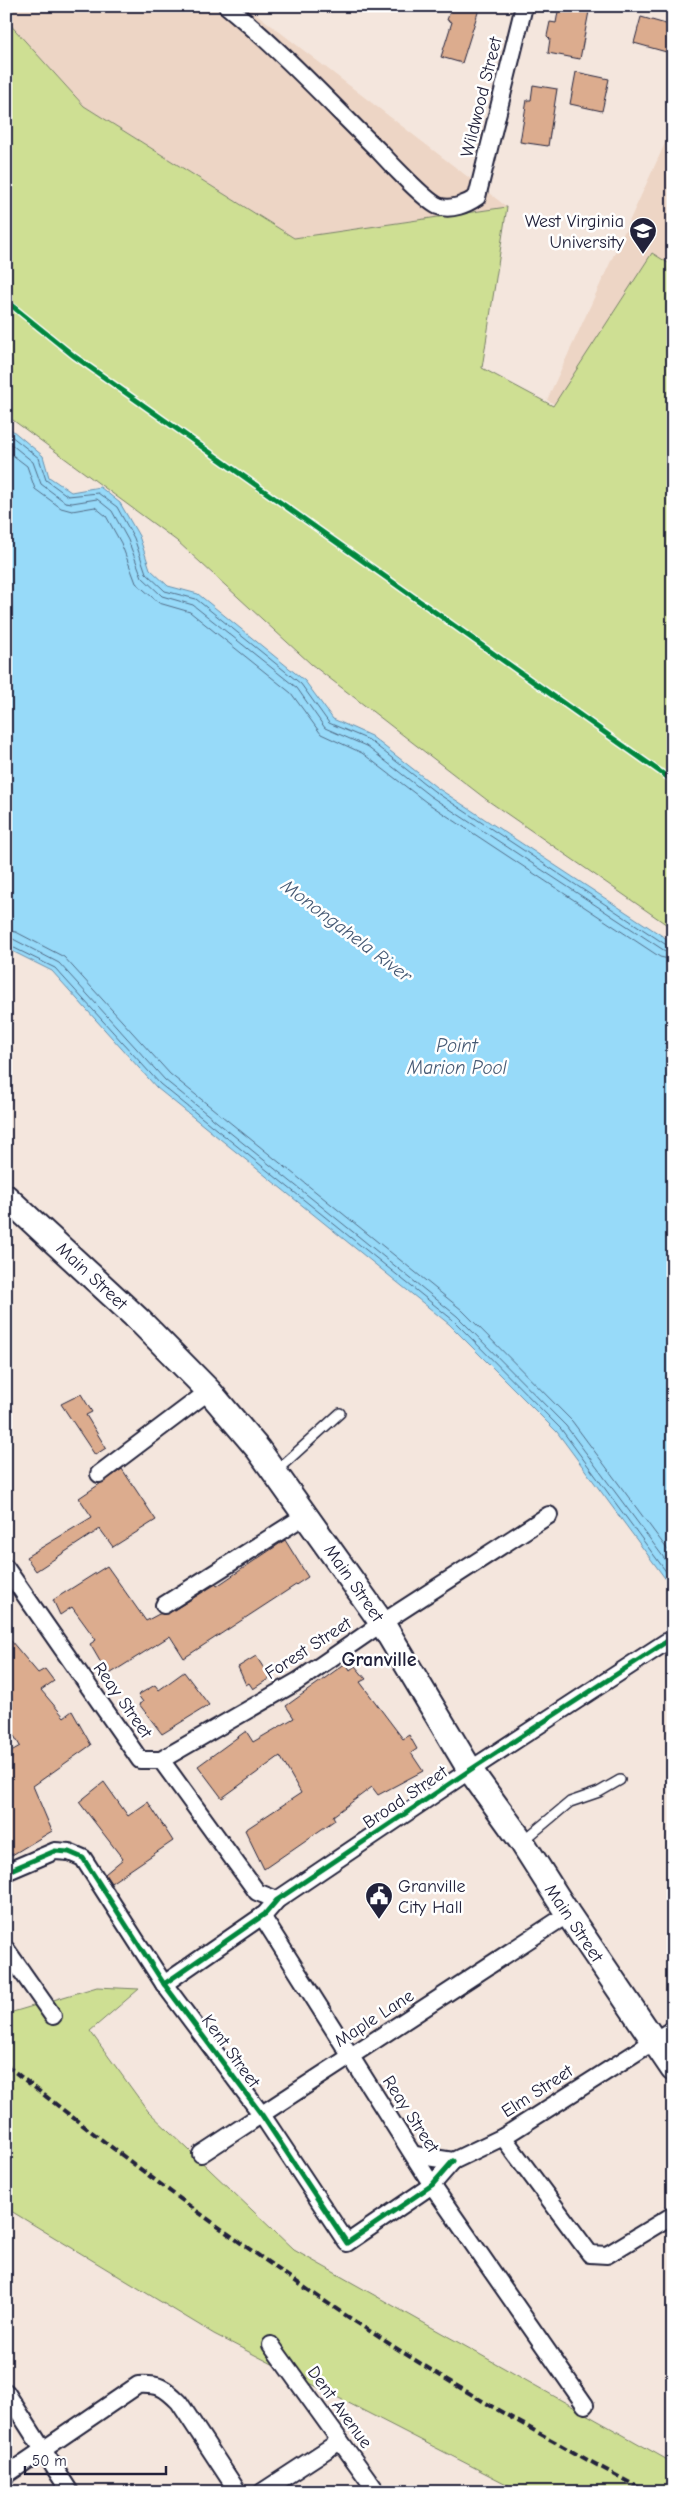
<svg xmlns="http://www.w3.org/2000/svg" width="679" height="2498" viewBox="0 0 679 2498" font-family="'Comic Neue',sans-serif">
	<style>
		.built { fill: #edd5c5 }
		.green { fill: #cedf93; stroke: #788067 }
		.water { fill: #97daf9; stroke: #6890ad }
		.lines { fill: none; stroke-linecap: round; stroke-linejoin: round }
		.shore { stroke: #516c87; stroke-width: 1 }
		.building { fill: #dcac8e; stroke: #22223b }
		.service-casing { stroke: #22223b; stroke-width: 12 }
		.minor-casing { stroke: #22223b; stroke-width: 20 }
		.secondary-casing { stroke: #22223b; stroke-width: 28 }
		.service { stroke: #fff; stroke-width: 9 }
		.minor { stroke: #fff; stroke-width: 16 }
		.secondary { stroke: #fff; stroke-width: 24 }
		.rail { stroke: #22223b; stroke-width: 4; stroke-dasharray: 8 4; stroke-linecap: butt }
		.cycleway-casing { stroke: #fff; stroke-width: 8 }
		.cycleway { stroke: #00873e; stroke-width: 5 }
		.labels { text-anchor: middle; stroke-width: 5; stroke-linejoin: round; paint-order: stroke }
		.street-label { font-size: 18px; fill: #22223b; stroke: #fff }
		.poi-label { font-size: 18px; fill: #22223b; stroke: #fff; text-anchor: end }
		.water-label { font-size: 19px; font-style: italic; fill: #455974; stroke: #fff }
		.quarter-label { font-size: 20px; font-weight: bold; fill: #22223b; stroke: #fff }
	</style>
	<rect width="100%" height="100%" fill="#f4e6dd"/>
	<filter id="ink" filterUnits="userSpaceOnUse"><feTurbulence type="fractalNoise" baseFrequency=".02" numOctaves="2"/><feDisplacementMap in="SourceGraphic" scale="10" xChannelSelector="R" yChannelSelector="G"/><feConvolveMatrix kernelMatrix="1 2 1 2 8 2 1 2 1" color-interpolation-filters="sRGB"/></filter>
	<g filter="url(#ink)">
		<!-- built -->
		<g class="built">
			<path d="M6,6H246L507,207L294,238L84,106L6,20Z"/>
			<path d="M673,126V475L547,400Z"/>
		</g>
		<!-- green -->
		<g class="green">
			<path d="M6,20L84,106L294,238L507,207L482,368L553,406L652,253L673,266V929L487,800L311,664L177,541L6,415Z"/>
			<path d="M97,1987L139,1989L90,2031L148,2111L294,2250L673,2463V2492H522L214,2334L6,2208V2014Z"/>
		</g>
		<!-- water -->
		<path class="water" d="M6,425L43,456L49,477L71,492L100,487L120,503L139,536L150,569L168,586L198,594L305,681L333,719L371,736L436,787L673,943V1589L557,1432L449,1324L157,1088L52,971L6,948Z"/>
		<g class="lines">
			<!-- shore -->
			<g class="shore">
				<path d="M6,432L39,458L46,480L68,496L98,493L117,507L134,538L146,573L165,591L196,599L301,684L329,723L369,740L434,791L668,946H673"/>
				<path d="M6,440L33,462L41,484L65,502L72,503L97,499L112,511L128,540L142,577L162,596L193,605L297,688L325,728L366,746L430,796L665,951L673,953"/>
				<path d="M6,450L27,466L35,489L61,508L72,511L95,507L106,516L121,543L136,583L159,603L190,612L291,693L321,734L362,753L426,802L660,957L673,960"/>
				<path d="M6,930L16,932L64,957L170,1074L462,1310L572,1421L673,1557"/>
				<path d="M6,938L13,939L59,963L165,1080L457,1316L566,1426L673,1570"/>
				<path d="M6,944L55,968L160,1084L453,1320L561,1429L673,1581"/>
			</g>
		</g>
		<!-- building -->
		<g class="building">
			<path d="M452,6H480L462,63L441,57L452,22L447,20Z"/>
			<path d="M559,6H590L580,59L548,53L550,39L547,36L550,22L556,23Z"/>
			<path d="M641,17L673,26V42L670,53L634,43Z"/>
			<path d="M576,72L609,79L602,111L570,104Z"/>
			<path d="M533,85L557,89L548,146L520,142L527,100H531Z"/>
			<path d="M81,1394L92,1412L86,1415L106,1448L95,1455L61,1404Z"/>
			<path d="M122,1469L156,1520L113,1547L100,1529L36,1571L26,1557L92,1517L79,1498Z"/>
			<path d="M285,1540L308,1577L184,1658L170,1636L108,1675L90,1644L96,1640L72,1607L60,1615L53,1600L107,1566L146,1621L159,1614L169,1613L216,1584L217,1586Z"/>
			<path d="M6,1635L38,1673L45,1669L54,1681L41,1690L64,1717L72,1711L91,1745L33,1786L52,1831L12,1855L6,1846V1754L20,1746L6,1722Z"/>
			<path d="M256,1656L270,1678L253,1689L249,1683L246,1685L238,1667Z"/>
			<path d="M346,1663L350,1670L355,1666L366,1679L360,1682L403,1739L409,1735L417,1749L411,1753L423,1771L378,1795L372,1787L333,1816L335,1820L264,1869L245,1830L301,1793L280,1756L222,1798L198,1766L246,1731L253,1742L294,1718L286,1706Z"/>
			<path d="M184,1672L209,1705L162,1734L139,1704L143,1702L138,1695L155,1685L159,1690Z"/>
			<path d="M104,1782L128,1816L148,1802L173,1841L111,1883L105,1874L123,1859L79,1802Z"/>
		</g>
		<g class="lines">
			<defs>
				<g id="service">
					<path d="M275,1472L340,1413"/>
					<path d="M522,1842L570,1802L599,1792L620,1780"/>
				</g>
				<g id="minor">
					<path d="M227,6C281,50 329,102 379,151C389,162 426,201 438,206C451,211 467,204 477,197L524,6"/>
					<path d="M99,1474L209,1391"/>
					<path d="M6,1568L140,1760H161L257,1892L277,1900"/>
					<path d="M164,1605L306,1515"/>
					<path d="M161,1760L298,1681L382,1623L549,1515"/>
					<path d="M6,1872L55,1851L69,1852L83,1858L164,1984L262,2115L347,2243L432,2185L453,2161"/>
					<path d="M262,1916L432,2185L585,2405"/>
					<path d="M6,1949L53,2016"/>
					<path d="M164,1984L265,1914L277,1900L470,1770L666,1642"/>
					<path d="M503,2137L590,2254L607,2255L673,2215"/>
					<path d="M201,2154L568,1914"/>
					<path d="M415,2155L453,2161L503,2137L673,2029"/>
					<path d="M271,2345L377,2492"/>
					<path d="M6,2392L70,2492"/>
					<path d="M6,2475L138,2385C159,2384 164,2387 179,2402L238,2492"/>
					<path d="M262,2492L340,2441"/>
				</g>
				<path id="secondary" d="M6,1197L140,1321L209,1391L258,1449L382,1623L470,1770L522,1842L568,1914L673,2069"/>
			</defs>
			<!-- service casing -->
			<use href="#service" class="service-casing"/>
			<!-- minor casing -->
			<use href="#minor" class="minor-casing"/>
			<!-- secondary casing -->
			<use href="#secondary" class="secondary-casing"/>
			<!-- service -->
			<use href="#service" class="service"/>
			<!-- minor -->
			<use href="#minor" class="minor"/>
			<!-- secondary -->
			<use href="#secondary" class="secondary"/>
			<!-- rail -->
			<path class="rail" d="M6,2065C150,2179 297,2289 454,2384C517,2422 582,2457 647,2492"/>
			<defs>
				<g id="cycleway">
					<path d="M6,301L74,356L673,781"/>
					<path d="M6,1872L55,1851L69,1852L83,1858L164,1984L262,2115L347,2243L432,2185L453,2161"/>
					<path d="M164,1984L265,1914L277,1900L470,1770L666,1642"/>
				</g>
			</defs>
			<!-- cycleway casing -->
			<use href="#cycleway" class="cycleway-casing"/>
			<!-- cycleway -->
			<use href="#cycleway" class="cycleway"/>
		</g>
	</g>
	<!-- icons -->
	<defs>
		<symbol id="university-pin" viewBox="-11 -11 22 30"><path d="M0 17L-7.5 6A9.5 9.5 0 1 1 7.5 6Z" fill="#22223b" stroke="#fff"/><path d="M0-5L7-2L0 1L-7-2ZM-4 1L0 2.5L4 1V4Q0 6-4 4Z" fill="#fff"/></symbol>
		<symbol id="civic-pin" viewBox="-11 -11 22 30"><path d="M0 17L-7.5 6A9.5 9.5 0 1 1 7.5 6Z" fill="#22223b" stroke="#fff"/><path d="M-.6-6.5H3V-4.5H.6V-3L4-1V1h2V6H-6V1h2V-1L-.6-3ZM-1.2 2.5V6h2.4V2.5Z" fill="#fff"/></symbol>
	</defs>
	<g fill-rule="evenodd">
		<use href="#university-pin" x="627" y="215" width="32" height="43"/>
		<use href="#civic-pin" x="363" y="1880" width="32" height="43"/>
	</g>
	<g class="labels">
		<!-- street labels -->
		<g class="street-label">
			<text transform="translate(481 97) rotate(-76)" y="6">Wildwood Street</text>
			<text transform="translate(92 1276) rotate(43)" y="6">Main Street</text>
			<text transform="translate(354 1583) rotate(55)" y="6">Main Street</text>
			<text transform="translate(308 1648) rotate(-33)" y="6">Forest Street</text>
			<text transform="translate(123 1700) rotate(55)" y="6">Reay Street</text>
			<text transform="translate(405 1797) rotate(-34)" y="6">Broad Street</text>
			<text transform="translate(574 1923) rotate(56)" y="6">Main Street</text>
			<text transform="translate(374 2018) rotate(-33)" y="6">Maple Lane</text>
			<text transform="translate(231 2051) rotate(54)" y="6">Kent Street</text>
			<text transform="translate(537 2091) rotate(-33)" y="6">Elm Street</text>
			<text transform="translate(411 2114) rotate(57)" y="6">Reay Street</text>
			<text transform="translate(340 2407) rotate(54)" y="6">Dent Avenue</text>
		</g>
		<!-- poi labels -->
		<g class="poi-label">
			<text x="624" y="227">West Virginia<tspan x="624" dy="21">University</tspan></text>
			<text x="398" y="1892" text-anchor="start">Granville<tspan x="398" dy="21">City Hall</tspan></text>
		</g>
		<!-- water labels -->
		<g class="water-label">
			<text transform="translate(347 930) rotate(37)" y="7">Monongahela River</text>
			<text x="457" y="1052">Point<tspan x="457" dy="22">Marion Pool</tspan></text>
		</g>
		<!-- quarter labels -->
		<g class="quarter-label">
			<text x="379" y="1666">Granville</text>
		</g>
	</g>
	<!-- margin -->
	<rect width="679" height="2498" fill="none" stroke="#fff" stroke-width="25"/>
	<rect x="12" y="12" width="654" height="2473" fill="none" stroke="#22223b" stroke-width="2" filter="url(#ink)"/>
	<!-- scale -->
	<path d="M25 2466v8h141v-8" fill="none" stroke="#22223b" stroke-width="2.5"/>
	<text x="32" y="2466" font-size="15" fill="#22223b" stroke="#ffffff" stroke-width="4" paint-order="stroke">50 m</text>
</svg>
